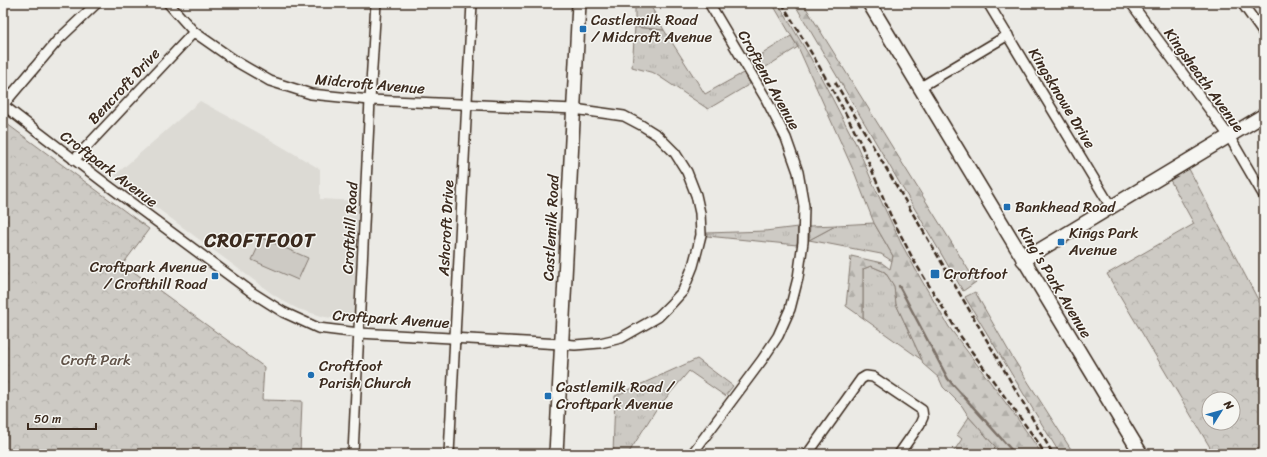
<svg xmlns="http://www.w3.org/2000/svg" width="1267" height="457" viewBox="0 0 1267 457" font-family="Sriracha,sans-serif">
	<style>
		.built { fill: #dcdad4 }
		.grass { fill: url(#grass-tufts); stroke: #847a71 }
		.forest { fill: url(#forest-firs); stroke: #847a71 }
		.park { fill: url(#park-crowns); stroke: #847a71; fill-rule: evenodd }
		.garden { fill: #cdcac4; stroke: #847a71 }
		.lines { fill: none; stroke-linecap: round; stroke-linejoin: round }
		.stream { stroke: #7c7167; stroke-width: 2.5 }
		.street-casing { stroke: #3b2a1e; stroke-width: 12 }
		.secondary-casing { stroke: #3b2a1e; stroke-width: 16 }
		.street { stroke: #f6f6f2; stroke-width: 9 }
		.secondary { stroke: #f6f6f2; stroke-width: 13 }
		.rail { stroke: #3b2a1e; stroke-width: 2.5; stroke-dasharray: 6 3; stroke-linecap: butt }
		.poi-dot { fill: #1f6fb2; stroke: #f6f6f2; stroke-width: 1.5 }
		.labels { text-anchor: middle; stroke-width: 3; stroke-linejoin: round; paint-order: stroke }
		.poi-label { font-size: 15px; fill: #3b2a1e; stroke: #f6f6f2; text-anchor: start }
		.street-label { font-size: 15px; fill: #3b2a1e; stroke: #f6f6f2 }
		.park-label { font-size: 15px; fill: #605248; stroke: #f6f6f2 }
		.district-label { font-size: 19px; font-weight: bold; letter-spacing: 1px; fill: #3b2a1e; stroke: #f6f6f2 }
	</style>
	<defs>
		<pattern id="grass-tufts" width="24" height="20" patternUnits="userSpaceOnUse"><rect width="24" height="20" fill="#cdcac4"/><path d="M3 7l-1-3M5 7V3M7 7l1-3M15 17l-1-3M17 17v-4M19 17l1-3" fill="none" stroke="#b1aea8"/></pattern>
		<pattern id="forest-firs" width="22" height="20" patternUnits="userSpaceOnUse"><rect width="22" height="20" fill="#cdcac4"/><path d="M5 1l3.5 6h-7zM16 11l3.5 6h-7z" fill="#b1aea8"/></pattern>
		<pattern id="park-crowns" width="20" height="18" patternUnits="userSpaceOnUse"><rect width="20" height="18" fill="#cdcac4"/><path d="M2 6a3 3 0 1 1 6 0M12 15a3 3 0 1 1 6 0" fill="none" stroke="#b1aea8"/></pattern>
	</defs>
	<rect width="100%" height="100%" fill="#ebeae5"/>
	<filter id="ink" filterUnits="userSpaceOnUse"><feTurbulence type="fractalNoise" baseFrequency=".025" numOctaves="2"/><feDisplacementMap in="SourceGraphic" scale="8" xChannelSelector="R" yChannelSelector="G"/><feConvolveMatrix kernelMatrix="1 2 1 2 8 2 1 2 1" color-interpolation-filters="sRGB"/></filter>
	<g filter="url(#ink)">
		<!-- built -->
		<path class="built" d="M200,101L257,132L320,169V199L359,201L354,314L346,320L325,317L298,309L285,302L271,293L114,176Z"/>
		<!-- grass -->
		<g class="grass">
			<path d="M635,27L664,30L705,94L743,73L750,84L708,109L654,73L632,67Z"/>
			<path d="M791,36L798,47L758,72L751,61Z"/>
			<path d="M874,223L893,256L892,261L881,254L809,240L837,225Z"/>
			<path d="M798,227L797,245L707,236V233L765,231Z"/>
			<path d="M871,266L885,272L894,286L896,304L922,360L863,318V269Z"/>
			<path d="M697,359L733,386L725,396L689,371L655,411L628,454H613L615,396Z"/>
			<path d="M969,417L1002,454H952L962,439L957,435Z"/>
		</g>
		<!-- forest -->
		<g class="forest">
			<path d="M635,3H649L664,30L635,27Z"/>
			<path d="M772,3H778L810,57L831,96L858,148L874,186L901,243L922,281L949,327L1017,418L1042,454H1002L969,417L962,406L943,387L939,378L923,364L922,360L896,304L894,286L885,272L871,266L863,269V318L846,306L851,256L882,263L890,269L893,256L874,223L855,174L798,47Z"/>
			<path d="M794,3H803L976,282L963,291Z"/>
			<path d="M837,225L809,240L810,226Z"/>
			<path d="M975,292L1011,355L1074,454H1060L965,297Z"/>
		</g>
		<!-- park -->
		<g class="park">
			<path d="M3,121L149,229L123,264L264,367L262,400L302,401L300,454H3Z"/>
			<path d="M1189,169L1264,311V454H1214L1107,274L1194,224L1170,180ZM1209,399H1233V423H1209Z"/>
		</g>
		<!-- garden -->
		<path class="garden" d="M262,238L308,258L298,280L252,260Z"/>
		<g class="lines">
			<!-- stream -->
			<path class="stream" d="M899,286L948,379L1015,454"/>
			<defs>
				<g id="street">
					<path d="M988,3L1111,207"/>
					<path d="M1131,3L1229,136L1264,196"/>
					<path d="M1242,3L1264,34"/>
					<path d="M919,88L1008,35"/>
					<path d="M3,105L106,184L253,293L283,312L318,328L359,333L561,344L575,345L600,343L621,338L658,317L672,303L683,291L693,266L697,251L701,235L700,213L696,195L687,172L675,153L657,135L641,125L624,116L574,109L370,100L311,94L270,81L237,62L194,32L168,3"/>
					<path d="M3,105L58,40L97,3"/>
					<path d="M74,160L194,32"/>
					<path d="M809,452L861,379L866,376L873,377L922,410L923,417L920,424L899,454"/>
					<path d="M353,454L370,100L376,3"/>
					<path d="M449,454L472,3"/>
					<path d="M692,454L762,360L778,336L790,309L798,278L803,242L804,206L798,172L786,138L766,99L709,3"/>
				</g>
				<g id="secondary">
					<path d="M869,3L1141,454"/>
					<path d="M1023,260L1264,115"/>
					<path d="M556,454L579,3"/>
				</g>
			</defs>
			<!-- street casing -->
			<use href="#street" class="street-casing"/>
			<!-- secondary casing -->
			<use href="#secondary" class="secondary-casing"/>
			<!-- street -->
			<use href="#street" class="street"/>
			<!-- secondary -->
			<use href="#secondary" class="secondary"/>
			<!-- rail -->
			<g class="rail">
				<path d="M782,3L819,66L847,116L861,144L890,214L914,261L959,334L1037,441L1045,454"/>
				<path d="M835,82L939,258L1053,454"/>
			</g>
		</g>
	</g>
	<!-- markers -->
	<g class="poi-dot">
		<rect x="579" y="25" width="8" height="8" rx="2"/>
		<rect x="1003" y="203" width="8" height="8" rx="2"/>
		<rect x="1057" y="238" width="8" height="8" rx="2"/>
		<rect x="930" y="269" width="10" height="10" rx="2"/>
		<rect x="211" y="272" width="8" height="8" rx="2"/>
		<circle cx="311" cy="375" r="4"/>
		<rect x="544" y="392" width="8" height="8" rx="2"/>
	</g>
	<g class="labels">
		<!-- poi labels -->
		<g class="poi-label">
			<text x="591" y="25">Castlemilk Road<tspan x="591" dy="17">/ Midcroft Avenue</tspan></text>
			<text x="1015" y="212">Bankhead Road</text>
			<text x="1069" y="238">Kings Park<tspan x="1069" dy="17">Avenue</tspan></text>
			<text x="207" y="272" text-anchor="end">Croftpark Avenue<tspan x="207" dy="17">/ Crofthill Road</tspan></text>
			<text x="944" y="279">Croftfoot</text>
			<text x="319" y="371">Croftfoot<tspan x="319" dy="17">Parish Church</tspan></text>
			<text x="556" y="392">Castlemilk Road /<tspan x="556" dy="17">Croftpark Avenue</tspan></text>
		</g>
		<!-- street labels -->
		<g class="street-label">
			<text transform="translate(769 80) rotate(61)" y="5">Croftend Avenue</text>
			<text transform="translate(1204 80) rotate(54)" y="5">Kingsheath Avenue</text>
			<text transform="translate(370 84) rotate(5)" y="5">Midcroft Avenue</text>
			<text transform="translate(124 86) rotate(-47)" y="5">Bencroft Drive</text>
			<text transform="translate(1062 98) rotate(59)" y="5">Kingsknowe Drive</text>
			<text transform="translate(109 169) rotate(37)" y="5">Croftpark Avenue</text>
			<text transform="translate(350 228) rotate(-87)" y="5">Crofthill Road</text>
			<text transform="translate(446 228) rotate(-87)" y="5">Ashcroft Drive</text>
			<text transform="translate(551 228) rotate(-87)" y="5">Castlemilk Road</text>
			<text transform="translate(1055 282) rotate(59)" y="5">King's Park Avenue</text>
			<text transform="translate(391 319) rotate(4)" y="5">Croftpark Avenue</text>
		</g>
		<!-- park labels -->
		<g class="park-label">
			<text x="96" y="365">Croft Park</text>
		</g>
		<!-- district labels -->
		<g class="district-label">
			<text x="260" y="247">CROFTFOOT</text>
		</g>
	</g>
	<!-- margin -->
	<rect width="1267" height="457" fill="none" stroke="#f6f6f2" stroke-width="16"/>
	<rect x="8" y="8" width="1251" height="441" fill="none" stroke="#3b2a1e" stroke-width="1.5" filter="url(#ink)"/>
	<!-- north arrow -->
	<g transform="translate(1221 411) rotate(53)"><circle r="19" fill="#f6f6f2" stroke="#aba49d"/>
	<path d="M0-3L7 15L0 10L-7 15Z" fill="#1f6fb2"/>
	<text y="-6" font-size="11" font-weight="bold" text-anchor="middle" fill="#3b2a1e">N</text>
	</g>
	<!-- scale -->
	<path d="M28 423v6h68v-6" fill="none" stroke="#3b2a1e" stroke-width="2"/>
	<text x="34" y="423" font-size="12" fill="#3b2a1e" stroke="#f6f6f2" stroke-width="3" paint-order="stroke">50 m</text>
</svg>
